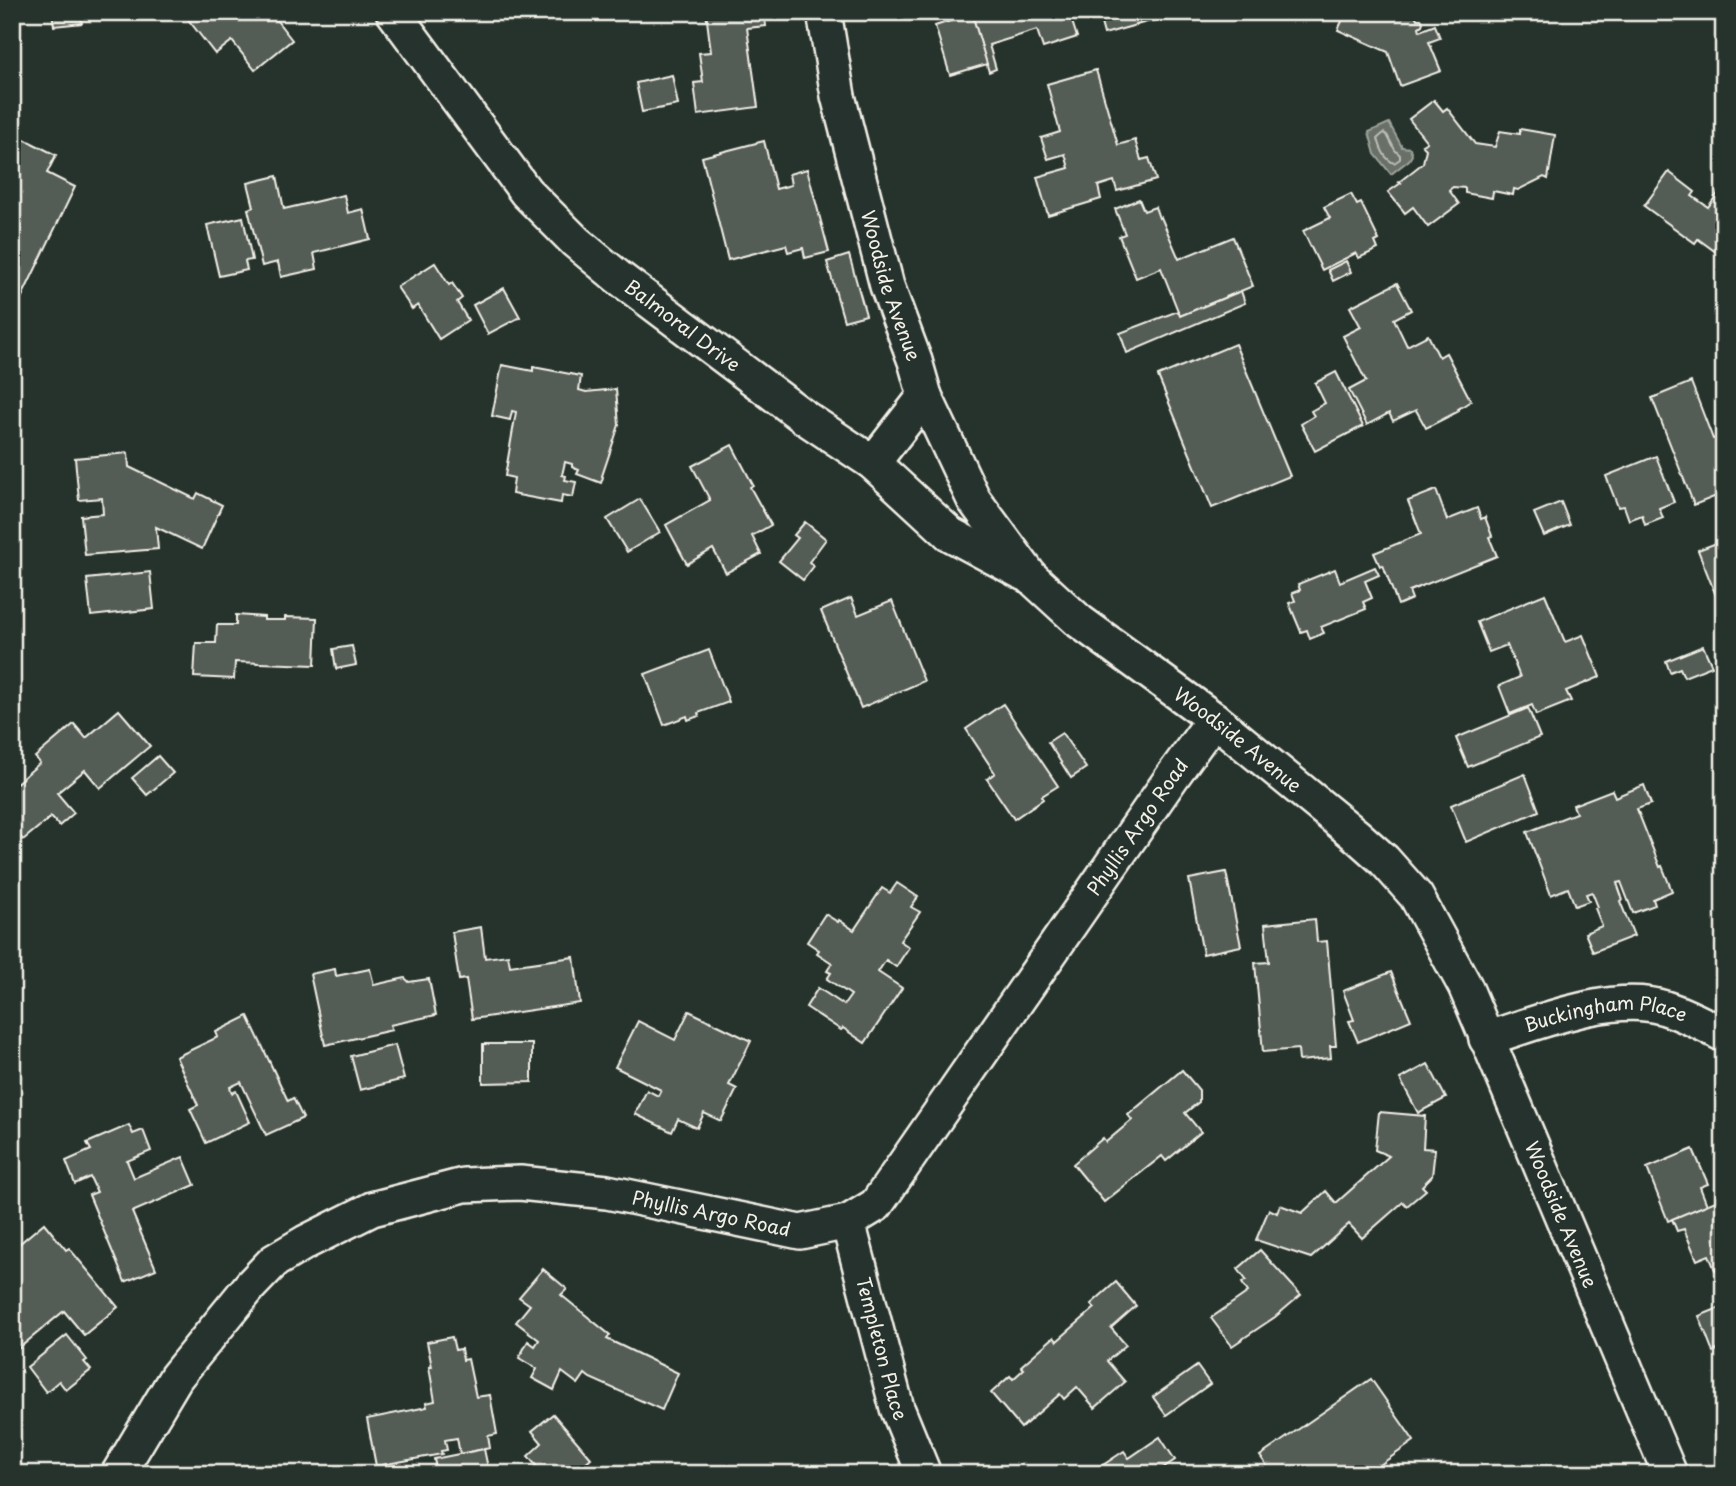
<svg xmlns="http://www.w3.org/2000/svg" width="1736" height="1486" viewBox="0 0 1736 1486" font-family="'Playpen Sans',sans-serif">
	<style>
		.water { fill: #676f68; stroke: #9fa39b; stroke-width: 2 }
		.lines { fill: none; stroke-linecap: round; stroke-linejoin: round }
		.shore { stroke: #bcbdb5; stroke-width: 2 }
		.building { fill: #525c55; stroke: #f4f1e8; stroke-width: 2 }
		.minor-casing { stroke: #f4f1e8; stroke-width: 38 }
		.minor { stroke: #26332d; stroke-width: 33 }
		.labels { text-anchor: middle; stroke-width: 5; stroke-linejoin: round; paint-order: stroke }
		.street-label { font-size: 19px; fill: #f4f1e8; stroke: #26332d }
	</style>
	<rect width="100%" height="100%" fill="#26332d"/>
	<filter id="ink" filterUnits="userSpaceOnUse"><feTurbulence type="fractalNoise" baseFrequency=".0143" numOctaves="2"/><feDisplacementMap in="SourceGraphic" scale="14" xChannelSelector="R" yChannelSelector="G"/><feConvolveMatrix kernelMatrix="1 2 1 2 8 2 1 2 1" color-interpolation-filters="sRGB"/></filter>
	<g filter="url(#ink)">
		<!-- water -->
		<path class="water" d="M1389,123L1402,147L1410,148L1412,155L1409,160L1391,174L1375,154L1369,132Z"/>
		<g class="lines">
			<!-- shore -->
			<path class="shore" d="M1384,133L1387,135L1395,150L1400,155V159L1394,163C1384,159 1380,147 1378,138Z"/>
		</g>
		<!-- building -->
		<g class="building">
			<path d="M52,12H109V13L81,17L82,23L54,26Z"/>
			<path d="M194,12H270L292,40L255,70L232,41L215,54L187,18Z"/>
			<path d="M706,12H764L766,26L747,28L758,107L698,115L694,83L703,82L699,53L711,52Z"/>
			<path d="M978,12H1069L1077,37L1043,48L1037,30L989,45L996,69L989,72L972,14Z"/>
			<path d="M1098,12H1164L1152,15L1154,20L1104,34Z"/>
			<path d="M1346,12H1414L1417,19H1421L1423,22L1422,25L1419,27L1420,31L1435,25L1440,38L1429,42L1441,71L1400,86L1388,52L1338,30Z"/>
			<path d="M972,14L987,64L950,75L935,26Z"/>
			<path d="M1096,70L1118,145L1135,140L1141,160L1149,158L1156,180L1117,191L1114,181L1098,186L1101,199L1048,215L1037,177L1069,168L1065,154L1048,159L1041,138L1060,132L1047,84Z"/>
			<path d="M672,75L678,105L642,112L636,83Z"/>
			<path d="M1434,100L1443,111L1447,108L1475,144L1495,147L1500,131L1520,134V129L1555,135L1548,179L1544,177L1518,190L1514,189L1513,195L1493,191L1492,198L1465,193V188L1453,187L1449,190L1459,204L1428,227L1413,207L1405,213L1388,192L1401,183L1399,182L1423,163L1426,149L1422,145L1427,142L1409,119Z"/>
			<path d="M20,137L56,155L47,173L75,187L19,303L12,300V154Z"/>
			<path d="M764,141L776,189L791,185L789,174L807,169L829,252L805,258L803,248L788,252L786,245L728,260L702,157Z"/>
			<path d="M1669,172L1695,192L1692,196L1708,207L1724,185V258L1698,239L1695,243L1644,206Z"/>
			<path d="M277,176L284,209L344,195L348,213L363,209L370,239L314,253L317,269L281,277L278,262L262,266L248,209L254,207L248,183Z"/>
			<path d="M1351,194L1357,205L1361,203L1379,240L1375,242L1378,249L1359,258L1356,253L1322,270L1303,231L1330,218L1324,207Z"/>
			<path d="M1139,199L1144,211L1155,207L1159,218L1161,217L1179,259L1233,237L1253,286L1180,316L1161,268L1136,278L1119,236L1125,234L1115,209Z"/>
			<path d="M243,217L252,260L245,261L247,270L219,276L207,225Z"/>
			<path d="M849,255L866,315L844,321L827,262Z"/>
			<path d="M1346,261L1351,272L1333,281L1328,270Z"/>
			<path d="M435,263L449,285L452,283L462,298L457,302L468,320L439,339L418,305L412,309L397,287Z"/>
			<path d="M1397,283L1411,310L1394,319L1407,346L1428,335L1439,357L1446,353L1471,401L1458,409L1459,411L1426,428L1416,410L1393,421L1389,413L1367,425L1349,390L1366,381L1343,336L1361,327L1350,307Z"/>
			<path d="M504,288L520,317L488,334L473,305Z"/>
			<path d="M1241,291L1245,303L1127,353L1120,333L1178,311L1180,316Z"/>
			<path d="M1235,344L1290,476L1212,508L1158,376Z"/>
			<path d="M502,365L533,371V367L581,376L579,390L586,392L616,389L619,425L602,476L603,477L601,483L577,474L579,470L572,467V464L565,462L562,475L566,476L565,480L576,482L573,497L562,495L561,503L512,494L514,478L505,476L516,412L512,411L510,420L492,416Z"/>
			<path d="M1336,372L1363,426L1315,451L1301,424L1314,416L1311,411L1325,403L1315,383Z"/>
			<path d="M1691,382L1713,439L1724,435V493L1694,505L1652,398Z"/>
			<path d="M732,445L753,485L750,487L771,525L752,536L761,554L726,573L713,549L687,564L666,525L710,500L692,466Z"/>
			<path d="M128,453L129,467L195,499L198,493L222,505L202,549L156,527L158,549L85,555L81,516L103,514L102,498L79,500L75,458Z"/>
			<path d="M1656,456L1674,502L1659,508L1663,518L1645,525L1642,515L1629,520L1624,506L1618,507L1606,476Z"/>
			<path d="M1436,490L1447,520L1477,508L1481,519L1485,517L1492,536L1489,537L1497,556L1409,591L1412,599L1398,605L1383,565L1380,566L1374,553L1421,534L1408,501Z"/>
			<path d="M640,499L660,532L627,552L607,519Z"/>
			<path d="M1561,502L1570,525L1544,536L1534,513Z"/>
			<path d="M805,522L826,539L809,562L814,566L803,580L779,561L798,538L794,535Z"/>
			<path d="M1724,525V616L1698,550L1722,541L1717,528Z"/>
			<path d="M1375,567L1379,575L1365,581L1372,598L1363,602L1366,609L1321,627L1324,633L1310,639L1307,630L1301,632L1289,603L1295,601L1292,593L1300,590L1298,584L1335,569L1340,582Z"/>
			<path d="M150,572L154,609L91,616L87,579Z"/>
			<path d="M1545,594L1565,642L1583,635L1600,677L1566,691L1571,701L1536,715L1532,705L1510,714L1499,686L1520,677L1507,645L1489,652L1477,622Z"/>
			<path d="M851,598L858,615L892,601L924,681L861,708L821,611Z"/>
			<path d="M236,615L264,617V620H285V617L317,618L315,665L235,662L234,679L194,677L196,643H216L217,625H236Z"/>
			<path d="M352,646L356,665L336,669L333,649Z"/>
			<path d="M1703,646L1712,666L1684,677L1680,668L1670,672L1666,661Z"/>
			<path d="M709,650L729,702L698,713L699,716L688,720L687,716L664,725L645,674Z"/>
			<path d="M1003,704L1058,786L1042,796L1043,799L1014,819L987,779L995,773L966,729Z"/>
			<path d="M1528,708L1540,737L1468,767L1456,738Z"/>
			<path d="M119,710L150,746L100,788L85,770L57,793L74,813L59,826L51,817L23,840L12,828V787L40,763L35,757L74,724L86,738Z"/>
			<path d="M1062,733L1086,768L1071,778L1048,742Z"/>
			<path d="M158,756L173,773L147,795L132,778Z"/>
			<path d="M1525,774L1539,811L1466,842L1451,805Z"/>
			<path d="M1644,785L1651,804L1637,809L1660,867L1662,866L1672,891L1653,899L1655,905L1633,913L1621,882L1617,883L1623,900L1620,901L1634,936L1593,952L1585,933L1602,926L1595,908L1598,907L1592,892L1586,894L1589,901L1575,906L1568,888L1551,895L1527,832L1576,813L1573,805L1612,790L1615,797Z"/>
			<path d="M1226,872L1241,946L1203,954L1189,879Z"/>
			<path d="M897,883L918,897L911,907L920,912L900,941L909,947L896,967L886,960L878,972L902,988L865,1043L843,1028L841,1030L806,1007L818,988L844,1005L851,995L827,979L831,973L827,971L832,963L817,953L819,950L807,942L825,914L838,922L839,920L854,930L882,888L890,893Z"/>
			<path d="M1315,919L1317,942L1327,941L1336,1046H1330L1331,1058L1299,1061L1298,1049L1263,1052L1255,963L1269,962L1265,924Z"/>
			<path d="M481,927L485,958L508,955L510,966L574,957L580,1003L472,1019L466,979L459,980L452,932Z"/>
			<path d="M335,969L336,976L370,969L374,985L405,978L409,982L429,979L436,1015L390,1025L392,1030L325,1045L310,974Z"/>
			<path d="M1391,972L1411,1020L1358,1042L1349,1021L1354,1020L1343,991Z"/>
			<path d="M689,1011L751,1041L729,1085L737,1089L721,1121L704,1113L697,1128L678,1119L672,1132L635,1114L647,1090L658,1096L661,1090L615,1067L638,1021L675,1040Z"/>
			<path d="M248,1016L288,1101L293,1098L303,1118L266,1135L241,1082L230,1087L232,1093L236,1091L250,1122L206,1143L190,1109L198,1105L176,1057L218,1037L216,1032Z"/>
			<path d="M483,1044H532V1082L483,1083Z"/>
			<path d="M395,1045L404,1079L360,1090L351,1056Z"/>
			<path d="M1428,1064L1446,1098L1418,1113L1400,1079Z"/>
			<path d="M1182,1070L1199,1090V1102L1185,1113L1201,1132L1166,1161L1162,1156L1104,1202L1073,1164L1103,1138L1106,1142L1132,1120L1128,1115Z"/>
			<path d="M1379,1112L1425,1116L1423,1148L1435,1149L1432,1176L1422,1186L1426,1190L1407,1206L1403,1202L1362,1238L1349,1224L1311,1258L1256,1240L1269,1209L1277,1213L1280,1205L1302,1213L1326,1191L1336,1203L1389,1156L1375,1150Z"/>
			<path d="M129,1125L133,1134L143,1130L151,1151L127,1161L134,1178L183,1157L195,1185L132,1212L156,1269L125,1282L89,1195L97,1192L90,1177L75,1184L66,1161L91,1150L87,1143Z"/>
			<path d="M1693,1149L1708,1184L1700,1187L1707,1205L1668,1221L1647,1168Z"/>
			<path d="M1718,1200L1724,1213V1267L1715,1270L1709,1255L1697,1260L1684,1229L1677,1231L1672,1219Z"/>
			<path d="M44,1223L66,1250L69,1248L118,1307L84,1335L64,1311L18,1349L12,1341V1250Z"/>
			<path d="M1260,1250L1301,1295L1275,1317L1232,1346L1211,1318L1248,1292L1242,1283L1246,1280L1238,1269Z"/>
			<path d="M543,1269L567,1289L561,1295L610,1335L607,1339L678,1373L662,1410L590,1378L585,1374L578,1384L562,1372L554,1390L532,1378L537,1369L519,1358L528,1341L535,1346L539,1340L516,1322L530,1305L519,1297Z"/>
			<path d="M1116,1282L1136,1306L1111,1328L1126,1345L1107,1361L1125,1382L1095,1408L1077,1387L1064,1399L1060,1394L1021,1428L991,1393L1010,1376L1013,1379L1024,1369L1021,1366L1054,1337L1057,1341L1095,1308L1091,1304Z"/>
			<path d="M1724,1306V1347L1713,1352L1699,1316Z"/>
			<path d="M67,1335L87,1360L84,1362L91,1370L66,1390L59,1381L46,1392L27,1367Z"/>
			<path d="M452,1337L455,1350L461,1349L463,1360L468,1359L476,1397L490,1395L497,1434L488,1436L490,1448L460,1454L457,1438L445,1440L447,1450L441,1451L442,1454L376,1466L367,1419L427,1407L426,1403L435,1401L429,1367H432L427,1342Z"/>
			<path d="M1197,1366L1210,1384L1166,1415L1153,1397Z"/>
			<path d="M1371,1379L1414,1441L1367,1474H1273L1260,1456Z"/>
			<path d="M553,1414L591,1458L573,1474L571,1472L569,1474H543L528,1456L542,1443L532,1431Z"/>
			<path d="M1160,1437L1175,1460L1154,1474H1104L1100,1467L1124,1451L1129,1458Z"/>
			<path d="M484,1449L489,1473L496,1472V1474H437L434,1459Z"/>
		</g>
		<g class="lines">
			<defs>
				<g id="minor">
					<path id="s1" d="M393,12L526,192L576,242L618,277L804,417L873,463L950,534L1023,573"/>
					<path id="s2" d="M824,12L838,96L887,286L915,361L925,396L974,500L1031,577L1079,621L1214,719L1357,836L1384,860L1416,896L1465,986L1670,1474"/>
					<path d="M873,463L925,396"/>
					<path id="s3" d="M1486,1039C1536,1023 1614,991 1665,1008C1685,1014 1705,1025 1724,1035"/>
					<path id="s4" d="M848,1222L897,1408L924,1474"/>
					<path id="s5" d="M118,1474L176,1377L251,1285L274,1261L306,1242L372,1209L464,1185L520,1183L607,1192L800,1232L848,1222L876,1205L1172,777L1214,719"/>
				</g>
			</defs>
			<!-- minor casing -->
			<use href="#minor" class="minor-casing"/>
			<!-- minor -->
			<use href="#minor" class="minor"/>
		</g>
	</g>
	<g class="labels">
		<!-- street labels -->
		<g class="street-label">
			<text dy="7" stroke="none"><textPath href="#s2" startOffset="282">Woodside Avenue</textPath></text>
			<text dy="7" stroke="none"><textPath href="#s1" startOffset="430">Balmoral Drive</textPath></text>
			<text dy="7" stroke="none"><textPath href="#s2" startOffset="872">Woodside Avenue</textPath></text>
			<text dy="7" stroke="none"><textPath href="#s5" startOffset="1353">Phyllis Argo Road</textPath></text>
			<text dy="7" stroke="none"><textPath href="#s3" startOffset="124">Buckingham Place</textPath></text>
			<text dy="7" stroke="none"><textPath href="#s2" startOffset="1460">Woodside Avenue</textPath></text>
			<text dy="7" stroke="none"><textPath href="#s5" startOffset="721">Phyllis Argo Road</textPath></text>
			<text dy="7" stroke="none"><textPath href="#s4" startOffset="131">Templeton Place</textPath></text>
		</g>
	</g>
	<!-- margin -->
	<rect width="1736" height="1486" fill="none" stroke="#26332d" stroke-width="42"/>
	<rect x="21" y="21" width="1694" height="1444" fill="none" stroke="#f4f1e8" stroke-width="2.5" filter="url(#ink)"/>
</svg>
